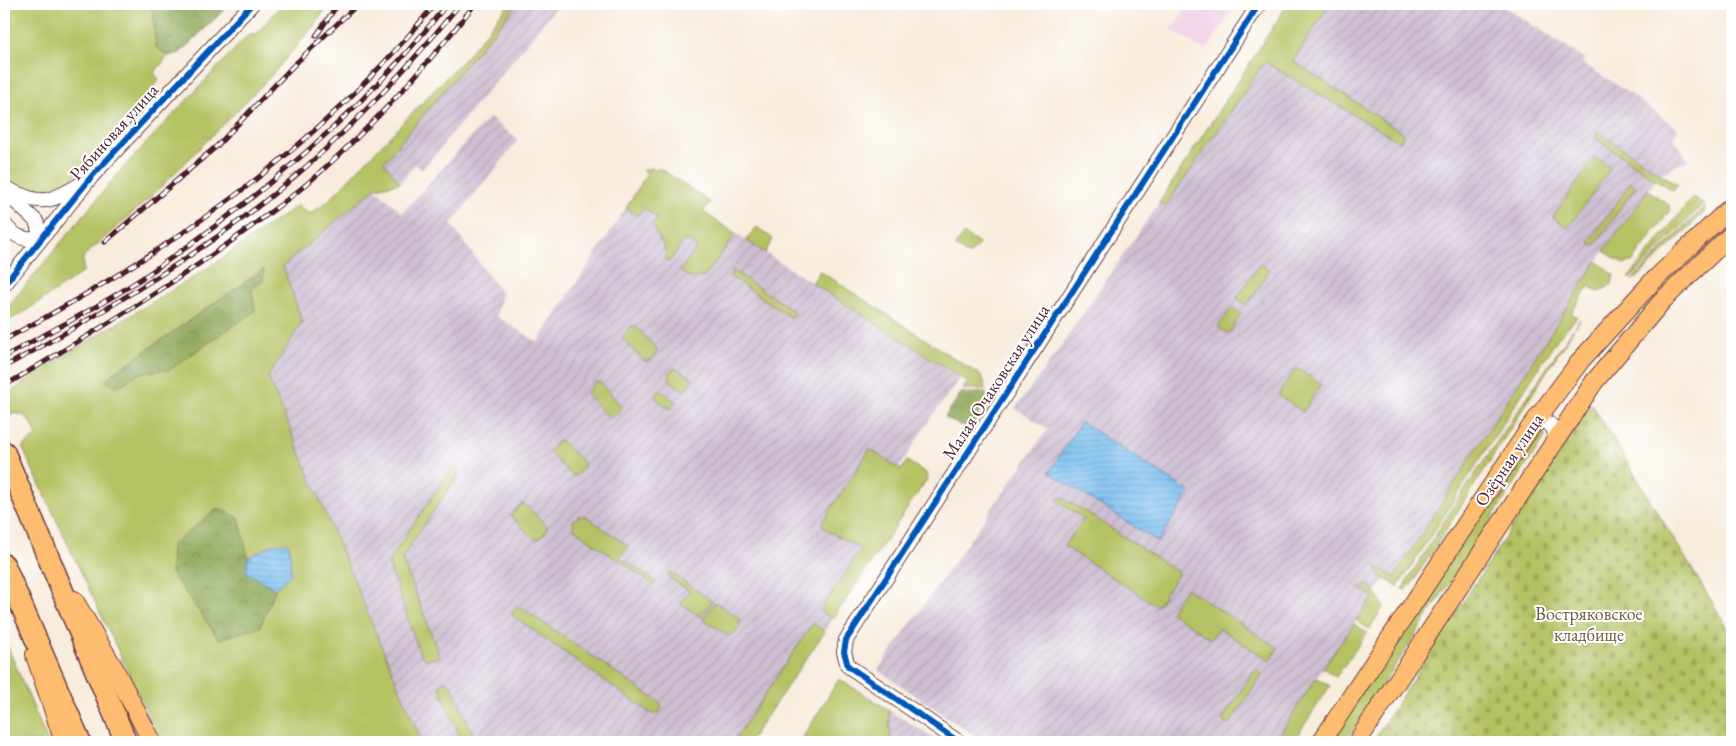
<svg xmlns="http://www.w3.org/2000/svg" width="1736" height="746" viewBox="0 0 1736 746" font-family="'EB Garamond',serif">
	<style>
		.built { fill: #f0d0e5 }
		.industrial { fill: url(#industrial-furrows) }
		.green { fill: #b5c264; stroke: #807048; fill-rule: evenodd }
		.forest { fill: url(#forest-crowns); stroke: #6d6442 }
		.cemetery { fill: url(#cemetery-stones); stroke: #807048 }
		.water { fill: url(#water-rules); stroke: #626f8e }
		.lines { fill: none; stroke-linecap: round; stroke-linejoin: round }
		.minor-casing { stroke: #643e46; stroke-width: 16 }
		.major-casing { stroke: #643e46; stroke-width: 20 }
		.highway-casing { stroke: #643e46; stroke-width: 24 }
		.minor { stroke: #fff; stroke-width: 14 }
		.major { stroke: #febc70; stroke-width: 18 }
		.highway { stroke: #febc70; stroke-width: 21 }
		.rail-casing { stroke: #4a1f2b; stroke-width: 5 }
		.rail { stroke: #fff; stroke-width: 3; stroke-dasharray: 9; stroke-linecap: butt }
		.cycleway-casing { stroke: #fff; stroke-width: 9 }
		.cycleway { stroke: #0057b8; stroke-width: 6 }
		.labels { text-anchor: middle; stroke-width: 4; stroke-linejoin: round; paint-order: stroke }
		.street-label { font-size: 18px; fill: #4a1f2b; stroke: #fff }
		.park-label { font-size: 18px; fill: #6f583f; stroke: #fff }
	</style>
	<defs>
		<pattern id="industrial-furrows" width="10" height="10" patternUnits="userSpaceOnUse" patternTransform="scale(1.25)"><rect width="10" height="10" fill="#cebed2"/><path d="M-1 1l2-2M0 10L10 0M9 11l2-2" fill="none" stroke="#b2a3b4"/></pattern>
		<pattern id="forest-crowns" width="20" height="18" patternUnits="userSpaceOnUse" patternTransform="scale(1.25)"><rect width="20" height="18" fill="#90a85a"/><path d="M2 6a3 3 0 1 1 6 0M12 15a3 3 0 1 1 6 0" fill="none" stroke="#78884b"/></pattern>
		<pattern id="cemetery-stones" width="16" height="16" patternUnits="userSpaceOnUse" patternTransform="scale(1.25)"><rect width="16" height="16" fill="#b5c264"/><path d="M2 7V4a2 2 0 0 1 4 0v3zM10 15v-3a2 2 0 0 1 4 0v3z" fill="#9da657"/></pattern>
		<pattern id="water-rules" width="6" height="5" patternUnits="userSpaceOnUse" patternTransform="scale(1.25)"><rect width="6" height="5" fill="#79bff1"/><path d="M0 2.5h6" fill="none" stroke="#659bc3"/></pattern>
	</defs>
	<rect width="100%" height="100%" fill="#fff"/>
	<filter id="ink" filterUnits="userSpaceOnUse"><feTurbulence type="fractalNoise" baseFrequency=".02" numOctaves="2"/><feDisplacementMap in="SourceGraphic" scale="10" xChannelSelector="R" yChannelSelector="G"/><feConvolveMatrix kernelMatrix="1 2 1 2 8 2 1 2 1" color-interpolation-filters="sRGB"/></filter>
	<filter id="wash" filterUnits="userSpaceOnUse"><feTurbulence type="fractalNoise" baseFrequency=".0096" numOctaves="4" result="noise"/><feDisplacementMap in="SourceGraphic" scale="20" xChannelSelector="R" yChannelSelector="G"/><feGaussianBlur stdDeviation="1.12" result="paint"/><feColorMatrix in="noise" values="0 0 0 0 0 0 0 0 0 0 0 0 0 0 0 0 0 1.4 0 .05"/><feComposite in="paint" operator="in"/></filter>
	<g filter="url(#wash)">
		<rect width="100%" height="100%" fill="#f8ecdc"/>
		<!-- built -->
		<path class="built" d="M1189,4H1236L1206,51L1171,29Z"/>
		<!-- industrial -->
		<g class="industrial">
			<path d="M517,4H559L422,170L415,164L400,183L384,162Z"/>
			<path d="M1330,4H1500L1585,59L1582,63L1632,95L1678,129L1674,138L1688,160L1660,174L1604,251L1393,577L1389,574L1376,592L1323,668L1275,742H984L878,670L1048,429L1015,408L1047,366L1159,203L1263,42L1293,61Z"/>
			<path d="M489,117L518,140L451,224L502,294L496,316L538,342L648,174L736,234L960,378L928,422L899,468L924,484L749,742H422L268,377L302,322L283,266L375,188L402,213Z"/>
			<path d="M839,679L940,742H800Z"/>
		</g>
		<!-- green -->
		<g class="green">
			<path d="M4,4H152L156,47L168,56L154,73L159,80L65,187C45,195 21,194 4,178Z"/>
			<path d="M282,4H329L314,26L270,77L155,193L83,257V272L26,311L4,323V311L122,169L249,34L256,35Z"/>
			<path d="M509,4H517L384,162L400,183L375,188L283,266L302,322L268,377L422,742H161L22,447L37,436C31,418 23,410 4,415V396L63,356L202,272L298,205L309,214L327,202L465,58ZM264,269L252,289L154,372L149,371L133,376L112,374ZM218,508L239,518L248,558L273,544L291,574L275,589L260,627Z"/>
			<path d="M1288,4H1326L1327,9L1293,61L1404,134L1400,142L1265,62L1165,207L1159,203Z"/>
			<path d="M1598,132L1678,185L1673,191L1595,138Z"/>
			<path d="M1595,157L1611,168L1568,228L1553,217Z"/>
			<path d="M651,168L661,169L710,202L703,212L736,234L704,277L690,278L680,271L697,247L685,239L669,262L666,260L665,248L652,226L658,218L644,208L637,216L626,208L647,174L642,170Z"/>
			<path d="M1631,182L1636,186L1594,246L1589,242Z"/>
			<path d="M1648,190L1669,205L1670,210L1632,262L1624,264L1604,251Z"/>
			<path d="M1693,197L1703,204L1630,279V276Z"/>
			<path d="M1705,206L1704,213L1638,277L1632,280Z"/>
			<path d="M757,227L773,239L765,253L746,240Z"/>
			<path d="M964,234L979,244L969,255L955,246Z"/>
			<path d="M1597,261L1614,275L1612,284L1599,292L1589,286L1571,313L1577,317L1558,338L1398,587L1380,576L1376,566L1394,577Z"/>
			<path d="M1260,264L1270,270L1247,305L1237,298Z"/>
			<path d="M732,270L794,311L793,315L790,317L730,276Z"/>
			<path d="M820,271L980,375L984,381L985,389H963L968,382L812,283Z"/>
			<path d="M1232,307L1241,314L1228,334L1218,327Z"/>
			<path d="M1580,319L1411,585L1405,590L1402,589L1451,510Z"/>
			<path d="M631,326H635L657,349V353L649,361H644L622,338Z"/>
			<path d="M675,368L693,378L684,391L669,380L670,371Z"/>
			<path d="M1296,368L1321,384L1303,412L1278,395Z"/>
			<path d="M596,382H600L621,406L620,410L612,417H608L586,393Z"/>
			<path d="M661,391L676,402L671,409L656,399V394Z"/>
			<path d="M1540,428L1545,431V437L1345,742H1328Z"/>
			<path d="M558,441H562L584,463V468L576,475H571L549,452Z"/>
			<path d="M870,449L901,470L907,461L926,473L927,479L833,619L820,611L861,549L825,529L822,523Z"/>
			<path d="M452,467L460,472L402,558L440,657C429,660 424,662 419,651L388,562Z"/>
			<path d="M1060,497L1088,513L1179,573L1157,606L1064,546L1084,519L1057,500Z"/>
			<path d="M524,504L547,526L546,531L539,539H534L511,516L520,505Z"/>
			<path d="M578,516H586L628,546L620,557L622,559L620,562L574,529L573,521Z"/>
			<path d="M625,560L656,582L654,585L623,563Z"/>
			<path d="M670,572L712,601L701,617L680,603L689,591L667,576Z"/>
			<path d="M1370,585L1384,606L1369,629L1356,620L1373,597L1359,587Z"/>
			<path d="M1186,588L1278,648L1270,661L1219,628L1211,639L1170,612Z"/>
			<path d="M715,602L740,620C741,627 735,633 729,636L703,619Z"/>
			<path d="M516,606L522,608L660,703L662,707L659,713L652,714L513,616L512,612Z"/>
			<path d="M813,623L825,632L819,640L749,742H733Z"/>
			<path d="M1354,624L1367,633L1336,677L1323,668Z"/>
			<path d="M4,638L48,742H4Z"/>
			<path d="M1255,669L1262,674L1229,725L1222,720Z"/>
			<path d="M1316,678L1330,686L1293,742H1275Z"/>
			<path d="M839,679L889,710L891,739L888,742H800Z"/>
			<path d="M445,681L451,685L477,742H462L440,689L442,682Z"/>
		</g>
		<!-- forest -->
		<g class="forest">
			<path d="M152,4H230L180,53L168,56L156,47Z"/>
			<path d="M264,269L263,281L252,289L255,311L169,370L149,371L133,376L124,383L115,386L108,383L106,380L112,374Z"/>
			<path d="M961,393H986V402L972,426L959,425L945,417Z"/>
			<path d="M218,508L239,518L248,558L246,572L275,589L260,627L219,639L171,573L172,545Z"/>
		</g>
		<!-- cemetery -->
		<path class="cemetery" d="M1592,404L1732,635V742H1372Z"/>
		<!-- water -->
		<g class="water">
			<path d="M1081,422L1190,492L1158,542L1049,472Z"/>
			<path d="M289,543L291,574L275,589L246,572L248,558L273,544Z"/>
		</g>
	</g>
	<g filter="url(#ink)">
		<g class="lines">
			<defs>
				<g id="minor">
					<path d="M4,187C38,205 47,205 79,185"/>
					<path d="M7,194L36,221L41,237"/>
					<path d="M4,224C14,236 25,243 41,237"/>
					<path d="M4,285L92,176L252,4"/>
					<path d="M1530,427L1542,421C1553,423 1557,432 1553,442"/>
					<path d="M959,742L848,666L844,652L846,640L1259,4"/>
				</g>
				<g id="major">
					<path d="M74,600L114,668L152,742"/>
					<path d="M35,655L64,742"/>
					<path d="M1321,742L1530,428L1581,360L1651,283L1732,206"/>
					<path d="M1357,742L1594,382L1663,300L1732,234"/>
				</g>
				<g id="highway">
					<path d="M4,452L126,742"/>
					<path d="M4,565L80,742"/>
				</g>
			</defs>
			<!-- minor casing -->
			<use href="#minor" class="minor-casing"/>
			<!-- major casing -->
			<use href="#major" class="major-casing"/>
			<!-- highway casing -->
			<use href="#highway" class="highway-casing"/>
			<!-- minor -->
			<use href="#minor" class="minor"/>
			<!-- major -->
			<use href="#major" class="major"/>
			<!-- highway -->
			<use href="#highway" class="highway"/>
			<defs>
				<g id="rail">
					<path d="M316,36L338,4"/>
					<path d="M105,242L218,145L295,64L358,4"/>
					<path d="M4,340C168,252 317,151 435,4"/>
					<path d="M4,357C54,329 107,303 154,270C263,195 366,108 447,4"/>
					<path d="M4,367C85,323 164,276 239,221C322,160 396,83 460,4"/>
					<path d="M4,386C90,335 176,283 256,223C277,207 299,192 318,174C376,123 428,64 475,4"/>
				</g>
			</defs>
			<!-- rail casing -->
			<use href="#rail" class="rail-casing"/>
			<!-- rail -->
			<use href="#rail" class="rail"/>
			<defs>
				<g id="cycleway">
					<path d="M4,285L92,176L252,4"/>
					<path d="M959,742L848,666L844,652L846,640L1259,4"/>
				</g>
			</defs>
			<!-- cycleway casing -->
			<use href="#cycleway" class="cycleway-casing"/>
			<!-- cycleway -->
			<use href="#cycleway" class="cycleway"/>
		</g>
	</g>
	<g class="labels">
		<!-- street labels -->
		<g class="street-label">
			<text transform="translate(114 132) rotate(-48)" y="6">Рябиновая улица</text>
			<text transform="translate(996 382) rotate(-57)" y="6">Малая Очаковская улица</text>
			<text transform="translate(1509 460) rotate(-56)" y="6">Озёрная улица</text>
		</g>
		<!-- park labels -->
		<g class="park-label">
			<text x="1589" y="620">Востряковское<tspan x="1589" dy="21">кладбище</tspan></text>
		</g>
	</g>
	<!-- margin -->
	<rect width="1736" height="746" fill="none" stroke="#fff" stroke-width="20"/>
</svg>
